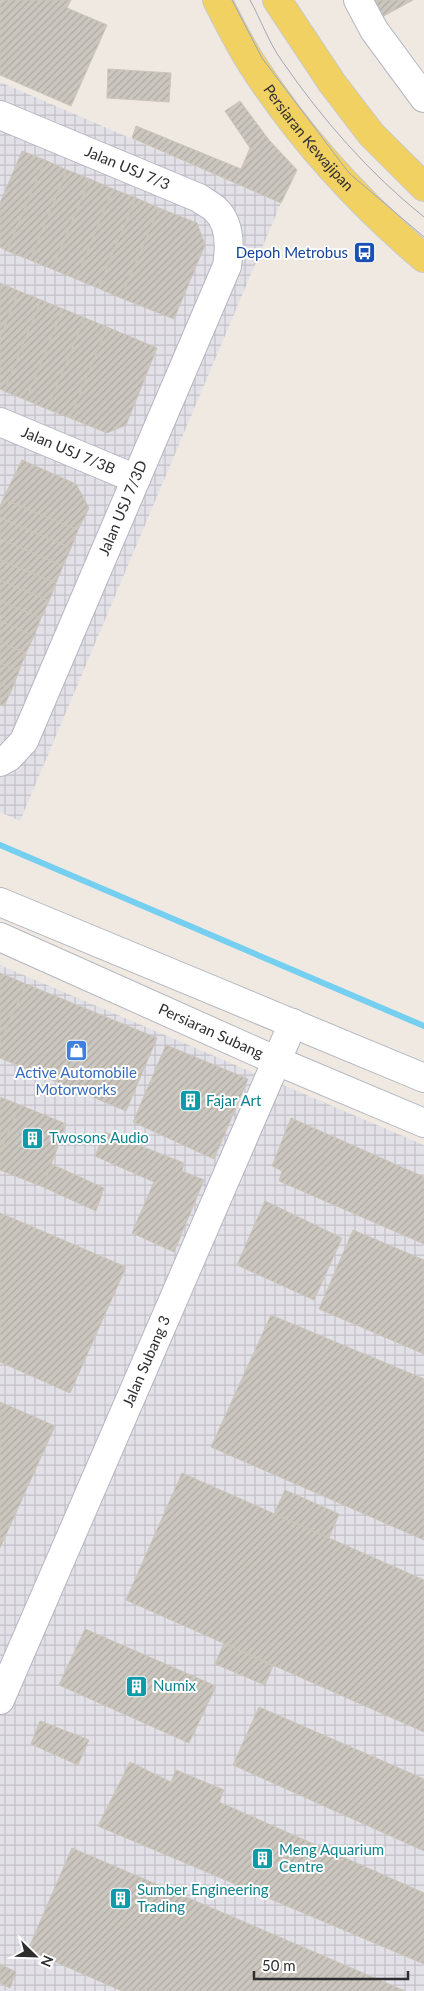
<svg xmlns="http://www.w3.org/2000/svg" width="424" height="1991" viewBox="0 0 424 1991" font-family="Lato,sans-serif">
	<style>
		.industrial { fill: url(#industrial-grid) }
		.lines { fill: none; stroke-linecap: round; stroke-linejoin: round }
		.stream { stroke: #75cff0; stroke-width: 6 }
		.building { fill: url(#building-hatch); stroke: #cbc5ba }
		.minor-casing { stroke: #b4b7c1; stroke-width: 30 }
		.major-casing { stroke: #c9c9c9; stroke-width: 30 }
		.minor { stroke: #fff; stroke-width: 28 }
		.major { stroke: #f2d163; stroke-width: 28 }
		.tram { stroke: #a3a6b8; stroke-width: 1 }
		.labels { text-anchor: middle; stroke-width: 4; stroke-linejoin: round; paint-order: stroke }
		.street-label { font-size: 15px; fill: #2e2e2e; stroke: #fff }
		.transit-label { font-size: 15px; fill: #164399; stroke: #fff; text-anchor: end }
		.shop-label { font-size: 15px; fill: #366cbe; stroke: #fff }
		.culture-label { font-size: 15px; fill: #0d838f; stroke: #fff; text-anchor: start }
	</style>
	<defs>
		<pattern id="industrial-grid" width="8" height="8" patternUnits="userSpaceOnUse" patternTransform="scale(1.25)"><rect width="8" height="8" fill="#e3e1e8"/><path d="M0 4h8M4 0v8" fill="none" stroke="#c3c1c7"/></pattern>
		<pattern id="building-hatch" width="6" height="6" patternUnits="userSpaceOnUse" patternTransform="scale(1.25)"><rect width="6" height="6" fill="#cbc7bf"/><path d="M-1 1l2-2M0 6l6-6M5 7l2-2" fill="none" stroke="#afaba4"/></pattern>
	</defs>
	<rect width="100%" height="100%" fill="#efe9e1"/>
	<!-- industrial -->
	<g class="industrial">
		<path d="M0,82L281,203L20,821L0,812Z"/>
		<path d="M0,965L424,1145V1991H0Z"/>
	</g>
	<g class="lines">
		<!-- stream -->
		<path class="stream" d="M0,845L424,1026"/>
	</g>
	<!-- building -->
	<g class="building">
		<path d="M0,0H71L67,8L107,25L71,106L0,75Z"/>
		<path d="M373,0H413L382,17Z"/>
		<path d="M108,69L171,73L169,102L107,98Z"/>
		<path d="M240,101L269,140L297,170L281,203L132,138L136,126L241,169L250,148L225,111Z"/>
		<path d="M22,151L45,160L7,251L0,247V203Z"/>
		<path d="M45,160L67,170L30,260L7,251Z"/>
		<path d="M67,170L90,179L52,269L30,260Z"/>
		<path d="M90,179L113,189L76,279L52,269Z"/>
		<path d="M113,189L136,198L98,288L76,279Z"/>
		<path d="M136,198L159,208L121,298L98,288Z"/>
		<path d="M159,208L197,223L205,245L174,319L121,298Z"/>
		<path d="M0,283L19,291L0,338Z"/>
		<path d="M19,291L41,300L4,391L0,389V338Z"/>
		<path d="M41,300L63,309L26,400L4,391Z"/>
		<path d="M63,309L85,318L47,409L26,400Z"/>
		<path d="M85,318L107,327L70,418L47,409Z"/>
		<path d="M107,327L157,348L126,425L107,433L70,418Z"/>
		<path d="M22,460L76,484L89,508L78,530L3,499Z"/>
		<path d="M3,499L78,530L71,548L0,518V506Z"/>
		<path d="M0,518L71,548L63,566L0,539Z"/>
		<path d="M0,539L63,566L56,583L0,560Z"/>
		<path d="M0,560L56,583L49,601L0,580Z"/>
		<path d="M0,580L49,601L41,618L0,601Z"/>
		<path d="M0,601L41,618L34,636L0,621Z"/>
		<path d="M0,621L34,636L26,653L0,642Z"/>
		<path d="M0,642L26,653L19,671L0,663Z"/>
		<path d="M0,663L19,671L12,689L0,684Z"/>
		<path d="M0,684L12,689L4,706L0,705Z"/>
		<path d="M0,973L26,984L0,1042Z"/>
		<path d="M26,984L157,1038L126,1111L0,1058V1042Z"/>
		<path d="M166,1045L248,1079L214,1159L133,1122Z"/>
		<path d="M0,1097L20,1105L0,1152Z"/>
		<path d="M20,1105L66,1124L43,1187L0,1170V1152Z"/>
		<path d="M291,1118L424,1177V1244L279,1181L282,1171L272,1166Z"/>
		<path d="M105,1132L184,1163L182,1171L204,1180L174,1252L132,1233L154,1182L95,1156Z"/>
		<path d="M51,1164L104,1188L96,1211L43,1187Z"/>
		<path d="M265,1201L342,1238L314,1300L237,1265Z"/>
		<path d="M0,1213L126,1267L70,1393L0,1362Z"/>
		<path d="M353,1230L424,1260V1354L319,1309Z"/>
		<path d="M271,1315L424,1379V1540L211,1447Z"/>
		<path d="M0,1402L55,1426L0,1548Z"/>
		<path d="M182,1473L424,1580V1732L126,1600Z"/>
		<path d="M285,1490L339,1514L329,1538L274,1514Z"/>
		<path d="M85,1629L216,1686L189,1743L59,1685Z"/>
		<path d="M224,1643L273,1666L265,1685L215,1664Z"/>
		<path d="M259,1707L424,1779V1851L233,1765Z"/>
		<path d="M40,1721L89,1740L78,1765L31,1744Z"/>
		<path d="M130,1762L171,1782L176,1770L224,1790L219,1802L424,1893V1964L98,1826Z"/>
		<path d="M72,1848L405,1991H122L28,1950Z"/>
		<path d="M0,1964L16,1972L10,1988L0,1983Z"/>
	</g>
	<g class="lines">
		<defs>
			<g id="minor">
				<path d="M358,0L374,30L424,98"/>
				<path id="s1" d="M0,115L199,198C204,202 211,205 215,209C231,223 230,247 227,266L24,741L9,757L0,762"/>
				<path id="s2" d="M0,422L136,479"/>
				<path d="M0,902L424,1078"/>
				<path id="s3" d="M0,937L277,1061L424,1123"/>
				<path id="s4" d="M0,1700L293,1023"/>
			</g>
			<g id="major">
				<path id="s5" d="M217,0C228,21 239,44 252,64C299,137 358,202 424,258"/>
				<path d="M277,0L332,83L371,134L424,187"/>
			</g>
		</defs>
		<!-- minor casing -->
		<use href="#minor" class="minor-casing"/>
		<!-- major casing -->
		<use href="#major" class="major-casing"/>
		<!-- minor -->
		<use href="#minor" class="minor"/>
		<!-- major -->
		<use href="#major" class="major"/>
		<!-- tram -->
		<g class="tram">
			<path d="M232,0L262,58L349,173L424,237"/>
			<path d="M250,0C261,20 269,43 282,61C322,119 369,173 424,217"/>
		</g>
	</g>
	<!-- icons -->
	<defs>
		<symbol id="bus-square" viewBox="-11 -11 22 22"><rect x="-9" y="-9" width="18" height="18" rx="4" fill="#1a4fb4" stroke="#fff"/><path d="M-5-6H5V4H4V6H2V4H-2V6H-4V4H-5ZM-3.5-4V0h7V-4ZM-3.5 1.2v1.5H-2V1.2ZM2 1.2v1.5H3.5V1.2Z" fill="#fff"/></symbol>
		<symbol id="shop-square" viewBox="-11 -11 22 22"><rect x="-9" y="-9" width="18" height="18" rx="4" fill="#3f7fe0" stroke="#fff"/><path d="M-5-2.5h2.3a2.7 3.5 0 0 1 5.4 0H5L5.5 6h-11ZM-1.5-2.5h3a1.5 2.3 0 0 0-3 0Z" fill="#fff"/></symbol>
		<symbol id="building-square" viewBox="-11 -11 22 22"><rect x="-9" y="-9" width="18" height="18" rx="4" fill="#0f9aa8" stroke="#fff"/><path d="M-4-6H4V6H1V3H-1V6H-4ZM-2.5-4.3h1.7v1.8h-1.7ZM.8-4.3h1.7v1.8H.8ZM-2.5-1h1.7V.8h-1.7ZM.8-1h1.7V.8H.8Z" fill="#fff"/></symbol>
	</defs>
	<g fill-rule="evenodd">
		<use href="#bus-square" x="352" y="240" width="25" height="25"/>
		<use href="#shop-square" x="64" y="1038" width="25" height="25"/>
		<use href="#building-square" x="178" y="1088" width="25" height="25"/>
		<use href="#building-square" x="20" y="1126" width="25" height="25"/>
		<use href="#building-square" x="124" y="1674" width="25" height="25"/>
		<use href="#building-square" x="250" y="1846" width="25" height="25"/>
		<use href="#building-square" x="108" y="1886" width="25" height="25"/>
	</g>
	<g class="labels">
		<!-- street labels -->
		<g class="street-label">
			<text dy="5" stroke="none"><textPath href="#s5" startOffset="166">Persiaran Kewajipan</textPath></text>
			<text dy="5" stroke="none"><textPath href="#s1" startOffset="138">Jalan USJ 7/3</textPath></text>
			<text dy="5" stroke="none"><textPath href="#s2" startOffset="74">Jalan USJ 7/3B</textPath></text>
			<text transform="translate(123 508) rotate(-67)" y="5">Jalan USJ 7/3D</text>
			<text dy="5" stroke="none"><textPath href="#s3" startOffset="231">Persiaran Subang</textPath></text>
			<text dy="5" stroke="none"><textPath href="#s4" startOffset="369">Jalan Subang 3</textPath></text>
		</g>
		<!-- transit labels -->
		<g class="transit-label">
			<text x="348" y="258">Depoh Metrobus</text>
		</g>
		<!-- shop labels -->
		<g class="shop-label">
			<text x="76" y="1078">Active Automobile<tspan x="76" dy="17">Motorworks</tspan></text>
		</g>
		<!-- culture labels -->
		<g class="culture-label">
			<text x="206" y="1106">Fajar Art</text>
			<text x="49" y="1143">Twosons Audio</text>
			<text x="153" y="1691">Numix</text>
			<text x="279" y="1855">Meng Aquarium<tspan x="279" dy="17">Centre</tspan></text>
			<text x="137" y="1895">Sumber Engineering<tspan x="137" dy="17">Trading</tspan></text>
		</g>
	</g>
	<!-- north arrow -->
	<g transform="translate(35 1956) rotate(113)" stroke="#ffffff" stroke-width="4" paint-order="stroke">
	<path d="M0-4L9 19L0 12L-9 19Z" fill="#2e2e2e"/>
	<text y="-8" font-size="14" font-weight="bold" text-anchor="middle" fill="#2e2e2e">N</text>
	</g>
	<!-- scale -->
	<path d="M254 1971v8h154v-8" fill="none" stroke="#2e2e2e" stroke-width="2.5"/>
	<text x="262" y="1971" font-size="15" fill="#2e2e2e" stroke="#ffffff" stroke-width="4" paint-order="stroke">50 m</text>
</svg>
